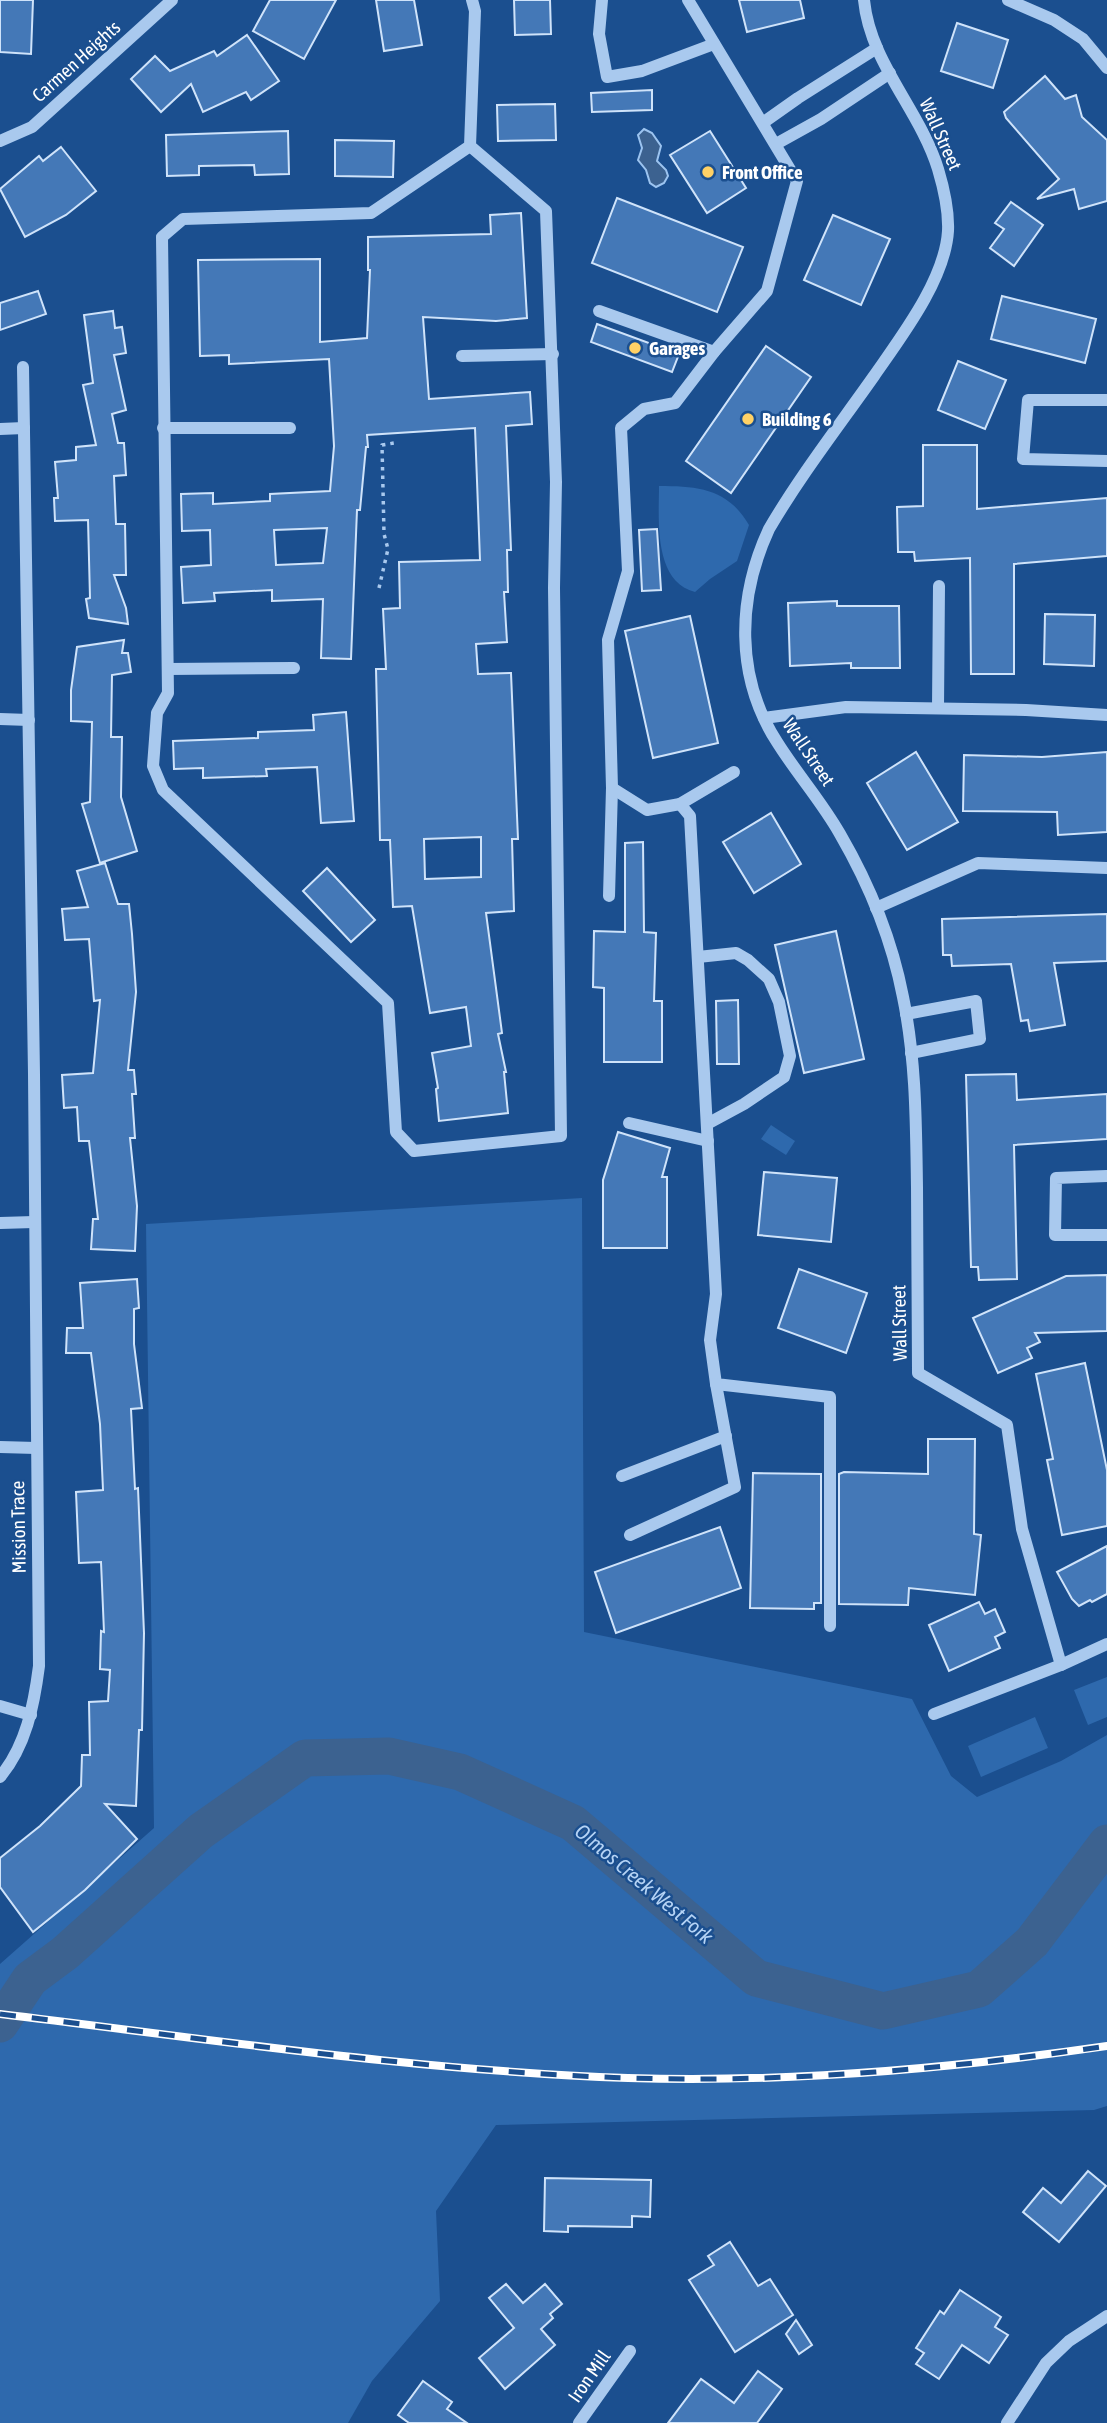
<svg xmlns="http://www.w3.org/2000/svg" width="1107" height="2423" viewBox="0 0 1107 2423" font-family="'Asap Condensed',sans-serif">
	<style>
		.green { fill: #2e69ad }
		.water { fill: #3c6290; stroke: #9cc4f0; stroke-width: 2 }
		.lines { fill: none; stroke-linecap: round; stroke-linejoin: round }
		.river { stroke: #3c6290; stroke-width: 37 }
		.building { fill: #4478b7; stroke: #cfe3fa; stroke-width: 2; fill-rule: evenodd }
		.path { stroke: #a9c9ee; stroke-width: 3.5; stroke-dasharray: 3.5 5; stroke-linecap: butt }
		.minor { stroke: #a9c9ee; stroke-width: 12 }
		.rail-casing { stroke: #fff; stroke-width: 8 }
		.rail { stroke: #1b4f8f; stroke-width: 5; stroke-dasharray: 16; stroke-linecap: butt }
		.poi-dot { fill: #ffd166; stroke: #1b4f8f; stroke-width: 2.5 }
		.labels { text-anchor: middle; stroke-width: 5; stroke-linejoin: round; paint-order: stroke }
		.street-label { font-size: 19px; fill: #fff; stroke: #1b4f8f }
		.poi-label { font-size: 19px; font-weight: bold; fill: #fff; stroke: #1b4f8f; text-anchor: start }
		.water-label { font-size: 21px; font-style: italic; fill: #b5d3f5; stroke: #1b4f8f }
	</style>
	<rect width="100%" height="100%" fill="#1b4f8f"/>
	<!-- green -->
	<g class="green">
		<path d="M659,486C699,486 728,489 749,525L737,561L710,579L695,592C653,581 659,519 659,486Z"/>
		<path d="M771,1125L795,1141L786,1155L761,1139Z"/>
		<path d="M582,1198L584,1632L912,1699L951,1776L977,1797L1061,1761L1107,1735V2106L1094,2110L496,2125L436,2211L440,2301L372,2381L348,2423H0V1964L154,1828L146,1224Z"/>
		<path d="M1107,1677V1717L1088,1725L1074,1690Z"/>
		<path d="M1035,1717L1048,1748L981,1777L968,1746Z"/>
	</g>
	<!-- water -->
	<path class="water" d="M644,129L652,133L661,146L657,161L666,170L668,176L664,183L656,187L650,183L646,170L638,160L642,148L638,135Z"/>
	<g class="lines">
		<!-- river -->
		<path class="river" d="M0,2024L30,1979L65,1953L201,1831L305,1758L389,1756L460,1772L573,1823L756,1978L883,2011L979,1989L1032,1942L1107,1843"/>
	</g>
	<!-- building -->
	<g class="building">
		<path d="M0,0H33L31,54L0,52Z"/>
		<path d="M270,0H336L304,59L253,31Z"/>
		<path d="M376,0H414L422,45L384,51Z"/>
		<path d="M514,0H550L551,34L515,35Z"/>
		<path d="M739,0H800L804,18L747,32Z"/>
		<path d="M957,23L1008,40L993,88L941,71Z"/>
		<path d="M247,35L279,81L251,100L246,92L203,112L191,84L161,112L131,79L155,56L170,71L214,51L217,56Z"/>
		<path d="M1045,76L1065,99L1076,95L1082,117L1107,140V201L1079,209L1074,189L1037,199L1059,179L1006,118L1004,112Z"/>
		<path d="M652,90V110L592,112L591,93Z"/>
		<path d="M555,104L556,140L498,141L497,105Z"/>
		<path d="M288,131L289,174L255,175L254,165L199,166V175L167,176L166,135Z"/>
		<path d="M710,131L746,188L707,213L670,155Z"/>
		<path d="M335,140L394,141L393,177L335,176Z"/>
		<path d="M61,147L96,191L66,215L25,237L0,189L39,156L43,161Z"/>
		<path d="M617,198L743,247L717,312L592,263Z"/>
		<path d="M1011,202L1043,225L1014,266L990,248L1004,229L995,223Z"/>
		<path d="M521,213L527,318L496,321L423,317L429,399L530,392L532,424L506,426L511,550H507L508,592H504L507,642L476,644L478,674L511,673L518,839H512L514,911L486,913L502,1033L498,1034L506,1072H504L508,1113L439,1121L436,1089L438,1088L432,1053L471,1046L466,1007L430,1013L412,906L393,907L390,840H380L376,669H386L383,609L400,608L399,562L480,560L475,428L367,435L368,447H366L360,510H357L351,659L321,658L323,599L272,601V590L214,593L215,601L183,603L181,567L211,565L210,530L182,531L181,494L213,493V504L270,501V494L330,491L334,446L329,359L229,364V355L200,356L198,260L320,259V342L367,338L370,270H368V237L491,234L490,215ZM327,528L323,563L276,565L274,530ZM481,837V877L425,879L424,839Z"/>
		<path d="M833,215L890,239L861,305L804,280Z"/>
		<path d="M38,291L46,314L0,330V303Z"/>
		<path d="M1002,296L1096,319L1085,363L991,339Z"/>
		<path d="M113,311L115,328L122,327L126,353L114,355L126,410L112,414L118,443H124L126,475L114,476L116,524H125L126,575H114L126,608L128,624L89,618L86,599L90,598L88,520L55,521L54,498H58L55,462L76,460V447L96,445L83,385L93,383L84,315Z"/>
		<path d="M597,324L679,354L672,372L591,342Z"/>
		<path d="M766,346L811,377L731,493L686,461Z"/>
		<path d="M958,361L1006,380L985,429L938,410Z"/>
		<path d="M923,445H977V509L1107,498V556L1014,564V674H971L970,558L915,561L914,552H898L897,507L923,506Z"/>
		<path d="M657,529L661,590L642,591L639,530Z"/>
		<path d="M837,601V606H899L900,668H851V663L790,666L788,603Z"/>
		<path d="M1045,614L1095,615L1094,666L1044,664Z"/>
		<path d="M690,616L718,743L653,758L625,631Z"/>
		<path d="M124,640L122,653H128L131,672L112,675L111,737H122L121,797L137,851L100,863L82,804L90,802L92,722L71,721V690L77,647Z"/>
		<path d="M346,712L354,821L321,823L317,767L266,769L267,776L203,778V768L174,769L173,741L258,738V732L314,730L313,715Z"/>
		<path d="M916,752L958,822L907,850L867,783Z"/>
		<path d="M1107,752V832L1058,835L1057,812L963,811L964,755L1042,757Z"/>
		<path d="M771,813L801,864L754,893L723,842Z"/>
		<path d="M643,842L644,932L656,933L654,1001H662V1062H604V988L593,987L594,931L625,932V843Z"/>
		<path d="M105,863L118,904H129L132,934L136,992L128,1070H134L136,1094H132L135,1138H130L137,1206L135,1251L91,1249L93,1219H98L89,1141H79L77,1107L64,1108L62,1075L93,1073L100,1000L94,1001L89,939L65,940L62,909L88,907L77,871Z"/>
		<path d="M327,868L375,920L351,942L303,891Z"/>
		<path d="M1107,914V961L1054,963L1065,1025L1030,1031L1028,1020L1021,1021L1011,964L952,966L951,955H943L942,919Z"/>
		<path d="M836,931L864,1059L804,1073L775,945Z"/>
		<path d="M738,1000L739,1064H717L716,1001Z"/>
		<path d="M1016,1074L1017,1100L1107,1094V1139L1014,1145L1017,1279L979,1280L978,1267H971L966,1075Z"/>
		<path d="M618,1132L670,1148L662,1177H667V1248H603V1180Z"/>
		<path d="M764,1172L837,1178L831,1242L758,1235Z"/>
		<path d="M799,1269L867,1293L846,1353L778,1328Z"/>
		<path d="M1107,1275V1331L1035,1333L1040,1342L1027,1348L1032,1358L998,1373L973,1318L1066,1276Z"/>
		<path d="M137,1279L139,1308L134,1309V1344L142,1408L131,1409L135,1489L138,1488L144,1633L142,1730H139L136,1806L105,1804L137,1839L85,1890L33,1932L0,1887V1858L40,1826L81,1786L82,1755H90L89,1702L108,1701L110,1670L100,1669L101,1631L104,1632L101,1562L79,1563L76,1492L103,1490L100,1424L91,1353H66L67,1328H83L80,1283Z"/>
		<path d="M1085,1363L1107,1470V1526L1062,1535L1047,1460L1053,1459L1036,1374Z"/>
		<path d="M928,1439H975L974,1534L981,1535L975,1595L909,1588L908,1605L839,1604V1474L844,1472L928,1474Z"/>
		<path d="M753,1473L821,1474V1603H814V1609L750,1608Z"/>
		<path d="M720,1527L741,1588L616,1633L595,1572Z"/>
		<path d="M1107,1546V1594L1092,1602L1090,1600L1079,1606L1072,1599L1057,1572Z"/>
		<path d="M979,1602L985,1614L995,1609L1005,1632L995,1637L1000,1648L949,1671L929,1625Z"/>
		<path d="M1088,2171L1106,2186L1059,2242L1023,2212L1043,2188L1061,2203Z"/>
		<path d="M545,2178L651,2180L650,2217L632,2216V2227L568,2226V2232L544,2231Z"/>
		<path d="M730,2242L758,2286L770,2279L793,2315L735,2352L689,2280L714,2265L708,2256Z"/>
		<path d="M506,2284L523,2303L545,2284L562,2304L550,2314L553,2318L541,2329L555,2345L505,2389L479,2358L514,2328L489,2298Z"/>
		<path d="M960,2290L1001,2317L995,2327L1008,2335L989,2363L962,2345L939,2379L916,2364L924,2353L916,2348L940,2311L944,2314Z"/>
		<path d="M796,2320L812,2345L799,2354L786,2334Z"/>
		<path d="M758,2371L782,2389L757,2423H668L701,2379L734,2403Z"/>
		<path d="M423,2381L452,2402L447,2409L467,2423H409L398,2415Z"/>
	</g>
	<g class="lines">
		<!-- path -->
		<path class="path" d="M379,588L388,549L384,534L382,445L394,443"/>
		<!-- minor -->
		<g class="minor">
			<path d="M602,0L599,34L607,77L642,71L714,44"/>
			<path d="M864,0C870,63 920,110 938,169C944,189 949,210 948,231C945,280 901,337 874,376C838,427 800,476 769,529C737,598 735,677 777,742C797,774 822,802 840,834C869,884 892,940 903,997C916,1060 916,1123 917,1187C917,1249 918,1311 918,1373L1007,1425L1022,1529L1061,1665L1107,1644"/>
			<path d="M1008,0L1054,20L1083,39L1107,68"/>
			<path d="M764,122L798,98L877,48"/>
			<path d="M0,141L32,127L172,0"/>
			<path d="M776,144L821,119L890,73"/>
			<path d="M470,146L371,213L183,219L162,237L168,693L157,713L153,766L163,790L388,1003L396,1132L414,1151L561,1136L554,588L556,482L546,211L470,146L475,11L472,0"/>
			<path d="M599,311L714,352"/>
			<path d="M462,356L553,354"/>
			<path d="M1107,400H1028L1023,459L1107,461"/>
			<path d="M163,428H290"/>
			<path d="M0,429L24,428"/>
			<path d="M168,669L294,668"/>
			<path d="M938,708L939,586"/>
			<path d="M764,718L846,707L1026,710L1107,715"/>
			<path d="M0,719L29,720"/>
			<path d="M612,788L647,810L680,804L734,772"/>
			<path d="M680,804L690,816L716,1294L710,1340L716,1384L830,1397V1626"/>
			<path d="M609,896L612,788L608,640L628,571L621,428L644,409L675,403L714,352L767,291L797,181L688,0"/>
			<path d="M876,908L978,863L1107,868"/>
			<path d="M698,957L736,953L748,960L769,979L779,1002L790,1056L784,1077L744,1104L707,1124"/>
			<path d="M906,1014L976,1001L980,1039L911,1053"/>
			<path d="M629,1123L708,1141"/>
			<path d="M1107,1176L1056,1178L1055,1235H1107"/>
			<path d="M0,1223L34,1222"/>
			<path d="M0,1447L36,1448"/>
			<path d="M622,1476L726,1436"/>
			<path d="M630,1535L735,1487L716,1384"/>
			<path d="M0,1706L31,1715"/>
			<path d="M934,1714L1061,1665"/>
			<path d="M0,1777C26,1746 34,1705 39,1666L34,1074L23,367"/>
			<path d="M579,2423L630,2351"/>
			<path d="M1007,2423L1046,2363L1069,2341L1107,2316"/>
		</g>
		<defs>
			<path id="rail" d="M0,2014C209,2039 418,2071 628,2078C788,2083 949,2069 1107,2046"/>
		</defs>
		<!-- rail casing -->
		<use href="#rail" class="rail-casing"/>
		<!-- rail -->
		<use href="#rail" class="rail"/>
	</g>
	<!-- markers -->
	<g class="poi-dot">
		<circle cx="708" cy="172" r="7"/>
		<circle cx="635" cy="348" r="7"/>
		<circle cx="748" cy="419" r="7"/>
	</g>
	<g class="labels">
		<!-- street labels -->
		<g class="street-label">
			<text transform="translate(76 61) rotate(-42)" y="7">Carmen Heights</text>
			<text transform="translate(941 134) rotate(66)" y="7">Wall Street</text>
			<text transform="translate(809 752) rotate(56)" y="7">Wall Street</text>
			<text transform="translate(899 1323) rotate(-91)" y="7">Wall Street</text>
			<text transform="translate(18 1527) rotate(-91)" y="7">Mission Trace</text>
			<text transform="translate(589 2376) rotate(-55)" y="7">Iron Mill</text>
		</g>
		<!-- poi labels -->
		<g class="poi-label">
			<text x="722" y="179">Front Office</text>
			<text x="649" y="355">Garages</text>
			<text x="762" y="426">Building 6</text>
		</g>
		<!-- water labels -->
		<g class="water-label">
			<text transform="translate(644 1884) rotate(40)" y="7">Olmos Creek West Fork</text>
		</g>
	</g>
</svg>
